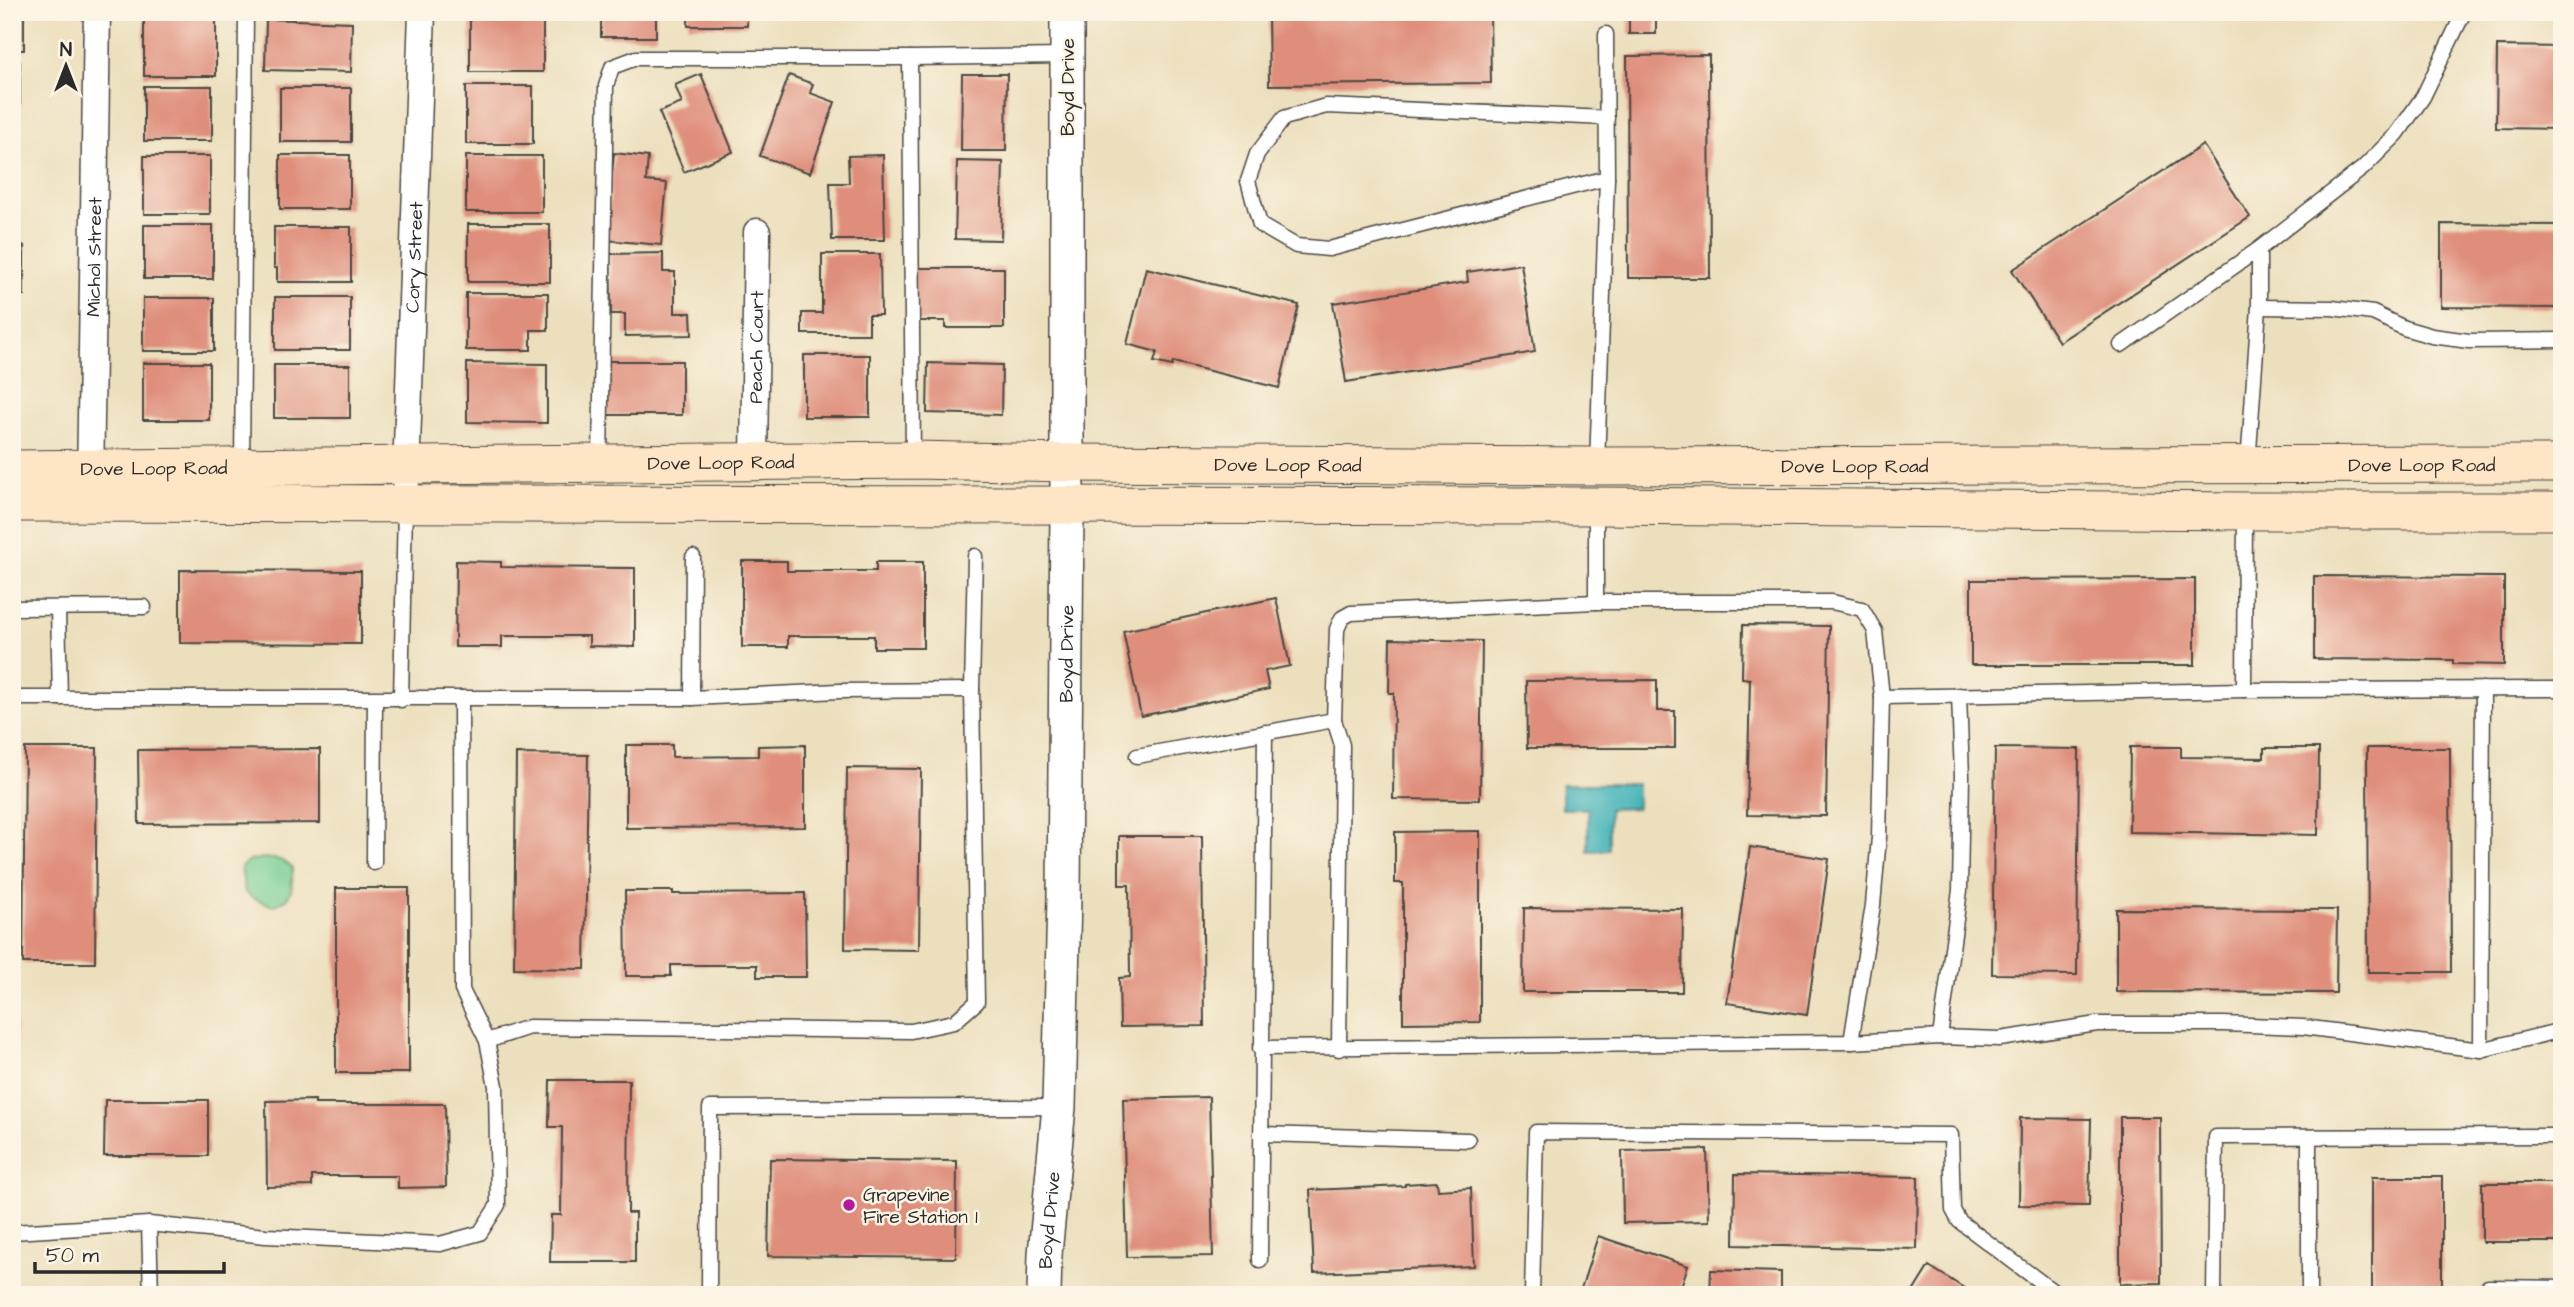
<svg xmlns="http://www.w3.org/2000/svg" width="2574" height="1307" viewBox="0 0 2574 1307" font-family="'Architects Daughter',sans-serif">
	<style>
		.green { fill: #7bd094; stroke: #537e60; stroke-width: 2 }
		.water { fill: #41b2b8; stroke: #366e72; stroke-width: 2 }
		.building { fill: #df8e7c }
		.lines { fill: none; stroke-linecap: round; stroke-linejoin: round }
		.service-casing { stroke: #484641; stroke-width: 17 }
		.minor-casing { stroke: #484641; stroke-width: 29 }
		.tertiary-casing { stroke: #484641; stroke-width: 36 }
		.secondary-casing { stroke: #484641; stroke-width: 39 }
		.service { stroke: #fff; stroke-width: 14 }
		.minor { stroke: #fff; stroke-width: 26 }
		.tertiary { stroke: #fff; stroke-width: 33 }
		.secondary { stroke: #fde5c5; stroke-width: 37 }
		.poi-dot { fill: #b5179e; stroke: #fcf5e5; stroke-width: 2.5 }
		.labels { text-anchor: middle; stroke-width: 5; stroke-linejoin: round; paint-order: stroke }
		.street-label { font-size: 19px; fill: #2b2b2b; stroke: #fcf5e5 }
		.poi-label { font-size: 19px; fill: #2b2b2b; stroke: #fcf5e5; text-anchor: start }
	</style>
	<rect width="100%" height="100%" fill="#fcf5e5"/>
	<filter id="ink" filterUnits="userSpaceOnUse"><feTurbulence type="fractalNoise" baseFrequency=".0143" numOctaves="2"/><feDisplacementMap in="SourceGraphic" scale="14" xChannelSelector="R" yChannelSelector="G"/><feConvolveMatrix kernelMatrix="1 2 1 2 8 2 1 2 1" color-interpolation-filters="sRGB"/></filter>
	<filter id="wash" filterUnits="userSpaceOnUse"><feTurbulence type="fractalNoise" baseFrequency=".00686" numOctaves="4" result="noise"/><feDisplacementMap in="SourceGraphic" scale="28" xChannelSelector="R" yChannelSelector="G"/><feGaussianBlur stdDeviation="1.57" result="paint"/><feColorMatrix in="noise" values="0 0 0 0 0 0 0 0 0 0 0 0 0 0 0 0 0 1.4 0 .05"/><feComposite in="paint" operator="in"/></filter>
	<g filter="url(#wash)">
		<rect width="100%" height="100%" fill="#ecdfbd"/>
		<!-- green -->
		<path class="green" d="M264,858L280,860L292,867C292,888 295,898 273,906L253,898L245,892L241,867L249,861Z"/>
		<!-- water -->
		<path class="water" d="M1562,784H1637V808L1609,809V850L1588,851V809H1562Z"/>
		<g id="blocks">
			<!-- building -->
			<g class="building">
				<rect x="12" y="12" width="12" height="38"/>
				<rect x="601" y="12" width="55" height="25"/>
				<rect x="688" y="12" width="59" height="14"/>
				<path d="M1268,12H1490L1491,83L1269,85Z"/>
				<rect x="1629" y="14" width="27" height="20"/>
				<rect x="470" y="16" width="73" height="56"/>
				<rect x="144" y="17" width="72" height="59"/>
				<path d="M266,19L352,22L351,72L265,70Z"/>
				<path d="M2497,46L2562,47V129L2496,128Z"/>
				<path d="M1709,55L1710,278H1628L1627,56Z"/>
				<rect x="12" y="61" width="8" height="55"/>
				<path d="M701,74L733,152L684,172L659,112L682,103L675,85Z"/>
				<path d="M962,74H1007L1006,151H961Z"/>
				<path d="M789,75L813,84L810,93L835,102L810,173L760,156Z"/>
				<rect x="144" y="86" width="68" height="55"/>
				<rect x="466" y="86" width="67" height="58"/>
				<rect x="280" y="88" width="71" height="54"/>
				<rect x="12" y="126" width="4" height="47"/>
				<path d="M2203,145L2250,217L2059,342L2012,270Z"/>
				<path d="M614,153L648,157L646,181L667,183L661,245L606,240Z"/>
				<rect x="280" y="155" width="70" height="54"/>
				<path d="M883,155L885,240H832L830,183H849L848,156Z"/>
				<rect x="144" y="156" width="66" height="58"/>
				<rect x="466" y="156" width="76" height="56"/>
				<path d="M957,161L1003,162L1001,240L955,239Z"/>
				<rect x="468" y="224" width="82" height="58"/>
				<path d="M2441,224L2562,225V308L2441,307Z"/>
				<rect x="144" y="225" width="69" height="54"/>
				<path d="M274,227H351V282H277V268H274Z"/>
				<rect x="12" y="246" width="12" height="49"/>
				<path d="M663,253V272H675V313H691L692,335L625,336V314H611L610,254Z"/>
				<path d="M822,254H880L881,315H869V334H802V313H822Z"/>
				<path d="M1521,264L1535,352L1346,382L1333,303L1468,282L1467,272Z"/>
				<path d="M913,268H1004V328H945V321H913Z"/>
				<path d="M1146,268L1299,305L1279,388L1173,362L1172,366L1154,362L1157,352L1127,344Z"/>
				<path d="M466,293H548V330H531V350H466Z"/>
				<rect x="275" y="297" width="75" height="53"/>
				<rect x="143" y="298" width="71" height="53"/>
				<rect x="804" y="355" width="66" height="62"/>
				<rect x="607" y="361" width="75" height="54"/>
				<rect x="143" y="363" width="66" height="57"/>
				<path d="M467,363L547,364V423L467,422Z"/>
				<path d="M928,363L1002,365L1001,415L927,413Z"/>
				<rect x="274" y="365" width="76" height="53"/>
				<path d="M456,561L501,562V567L635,568V647L589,646V636H502V647H455Z"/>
				<path d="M742,561H787V571H876V562H923V648H874V636H788V647H742Z"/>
				<path d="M180,570L361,571V644L180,643Z"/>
				<path d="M2314,576L2504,577V665L2453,664V660L2314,659Z"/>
				<path d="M2195,579V665H1971V580Z"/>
				<path d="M1276,598L1290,666L1265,671L1269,689L1141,716L1123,631Z"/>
				<path d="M1743,625L1829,626L1826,816L1747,815L1750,679L1742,678Z"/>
				<path d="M1390,639L1482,641L1480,800L1393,799L1394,693H1389Z"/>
				<path d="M1657,680V711H1675V748H1527L1526,681Z"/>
				<path d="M626,745H672V757L758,756V746L805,745V827L626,828Z"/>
				<path d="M2130,747H2181V757L2264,758V748H2319L2318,835L2129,832Z"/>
				<path d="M25,748H97L95,963H23Z"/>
				<path d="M1995,748L2079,749L2077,975L1992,974Z"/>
				<path d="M2367,748H2450L2451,972H2368Z"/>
				<path d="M320,749V823L139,824L138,750Z"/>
				<path d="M516,754L588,755L585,969L514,968Z"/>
				<path d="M847,768L921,769L919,950L845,949Z"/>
				<path d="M1480,831V1022L1403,1023V883H1395V832Z"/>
				<path d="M1119,836H1202L1204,1026L1120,1027L1119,978L1130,977L1129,885H1119Z"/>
				<path d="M1750,847L1829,859L1807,1015L1727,1003Z"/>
				<rect x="336" y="888" width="73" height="185"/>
				<path d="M625,891H673V894L805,893L806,977H757V965H671V976H626Z"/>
				<path d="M1524,908L1683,909L1682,992H1523Z"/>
				<path d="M2116,909L2337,910L2336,993L2116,992Z"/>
				<path d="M12,1001H16L15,1184H12Z"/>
				<path d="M550,1080H629L628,1213H635V1262H550L551,1215H561L562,1127H549Z"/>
				<path d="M1209,1097L1213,1256L1127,1257L1123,1099Z"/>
				<path d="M105,1100H208V1156H104Z"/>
				<path d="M315,1100V1104H445L446,1187L398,1188V1176H312V1186L267,1187L266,1101Z"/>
				<path d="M2120,1117H2160L2161,1283L2120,1284Z"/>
				<path d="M2020,1118L2091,1119L2089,1206L2019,1205Z"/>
				<path d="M1707,1149L1709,1221L1623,1223L1622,1151Z"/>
				<path d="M770,1159L957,1161L956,1258L768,1256Z"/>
				<path d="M1735,1174L1918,1177L1917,1249L1734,1245Z"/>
				<rect x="2372" y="1177" width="70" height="118"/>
				<path d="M1437,1182L1438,1190L1471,1188L1474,1266L1314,1273L1310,1190L1405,1186V1184Z"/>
				<rect x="2482" y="1183" width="80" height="59"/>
				<path d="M1598,1236L1688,1266L1678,1295H1579Z"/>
				<path d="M1929,1266L1975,1295H1911Z"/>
				<path d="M1711,1270L1781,1272V1295H1710Z"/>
			</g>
		</g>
	</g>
	<g filter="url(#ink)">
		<use href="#blocks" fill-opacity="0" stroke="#484641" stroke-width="2"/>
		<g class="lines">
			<defs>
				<g id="service">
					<path d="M910,58L913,460"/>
					<path d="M1607,118L1326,106L1284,118L1257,154L1248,181L1260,225L1296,246L1329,249L1607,178"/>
					<path d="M2259,307L2332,308L2373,313L2404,328L2432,336L2469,341L2562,340"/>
					<path d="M2121,345L2259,249L2363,168L2397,134L2423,97L2464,12"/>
					<path d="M600,462L606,86L612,67L636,58H910L1067,56"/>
					<path d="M1597,465L1607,178L1606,34"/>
					<path d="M2248,465L2259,307V249"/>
					<path d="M242,466L246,12"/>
					<path d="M1596,506V602"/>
					<path d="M12,608L144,607"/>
					<path d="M58,608L60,698"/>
					<path d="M2244,690L2245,513"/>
					<path d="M1882,697L2244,690L2562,689"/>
					<path d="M12,698H692L839,691L972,690"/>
					<path d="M692,698L693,557"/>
					<path d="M401,700L405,505"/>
					<path d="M1334,720L1342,745L1339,1049"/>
					<path d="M1137,756L1334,720L1337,629L1342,618L1351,613L1596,602H1832L1862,609L1875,631L1882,697L1879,837L1873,905L1851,1042"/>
					<path d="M374,863L375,700"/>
					<path d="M1940,1037L1960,890L1962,776L1959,695"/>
					<path d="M487,1041L529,1027L911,1031L954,1022L977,1002L972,690L975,556"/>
					<path d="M1260,1048L1851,1042L1940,1037L2000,1039L2097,1024H2223L2303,1027L2481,1050L2562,1030"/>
					<path d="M2481,1050L2483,689"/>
					<path d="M1261,1134L1468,1140"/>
					<path d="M2309,1137V1295"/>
					<path d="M149,1224L151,1295"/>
					<path d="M12,1232L149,1224L266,1236L440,1244L480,1233L498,1205L496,1086L487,1041L462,990L461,698"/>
					<path d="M1260,1260L1265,732"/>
					<path d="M709,1295L710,1108L1059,1107"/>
					<path d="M1532,1295L1536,1132L1951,1135L1953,1210L1959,1221L2058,1295"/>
					<path d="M2214,1295L2216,1137L2562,1136"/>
					<path d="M2487,1295L2488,1287L2562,1288"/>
				</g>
				<g id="minor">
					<path id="s1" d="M754,463L757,232"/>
					<path id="s2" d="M90,486L97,12"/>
					<path id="s3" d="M405,504L422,12"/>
				</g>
				<g id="tertiary">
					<path id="s4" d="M1044,1295L1045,1254L1059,1107L1064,897L1067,505V12"/>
				</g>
				<g id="secondary">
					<path id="s5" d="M12,469L913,460L1067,463L1597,466L2562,464"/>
					<path d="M12,503L1596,506L2245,511H2562"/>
				</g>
			</defs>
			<!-- service casing -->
			<use href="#service" class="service-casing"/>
			<!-- minor casing -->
			<use href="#minor" class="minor-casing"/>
			<!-- tertiary casing -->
			<use href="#tertiary" class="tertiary-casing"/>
			<!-- secondary casing -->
			<use href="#secondary" class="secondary-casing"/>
			<!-- service -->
			<use href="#service" class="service"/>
			<!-- minor -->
			<use href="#minor" class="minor"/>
			<!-- tertiary -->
			<use href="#tertiary" class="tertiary"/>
			<!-- secondary -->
			<use href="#secondary" class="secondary"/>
		</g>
	</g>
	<!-- markers -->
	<circle class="poi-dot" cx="849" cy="1205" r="7"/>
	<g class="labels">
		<!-- street labels -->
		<g class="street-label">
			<text transform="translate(1067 87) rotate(-90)" y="7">Boyd Drive</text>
			<text dy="7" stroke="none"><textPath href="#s2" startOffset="229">Michol Street</textPath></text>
			<text dy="7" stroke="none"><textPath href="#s3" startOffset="247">Cory Street</textPath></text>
			<text dy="7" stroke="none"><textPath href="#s1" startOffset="116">Peach Court</textPath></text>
			<text dy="7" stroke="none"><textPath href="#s5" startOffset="709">Dove Loop Road</textPath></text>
			<text dy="7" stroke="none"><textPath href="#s5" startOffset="1276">Dove Loop Road</textPath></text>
			<text dy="7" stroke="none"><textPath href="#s5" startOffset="2410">Dove Loop Road</textPath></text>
			<text dy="7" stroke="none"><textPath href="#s5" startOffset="1843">Dove Loop Road</textPath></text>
			<text dy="7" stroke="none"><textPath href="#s5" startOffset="142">Dove Loop Road</textPath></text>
			<text dy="7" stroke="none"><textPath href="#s4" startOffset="642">Boyd Drive</textPath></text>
			<text dy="7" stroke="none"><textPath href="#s4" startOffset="75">Boyd Drive</textPath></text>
		</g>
		<!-- poi labels -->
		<g class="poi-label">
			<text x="863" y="1201">Grapevine<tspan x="863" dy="22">Fire Station 1</tspan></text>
		</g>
	</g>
	<!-- margin -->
	<rect width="2574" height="1307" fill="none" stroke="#fcf5e5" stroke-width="42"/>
	<!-- north arrow -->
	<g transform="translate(66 66)" stroke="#fcf5e5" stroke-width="5" paint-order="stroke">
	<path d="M0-5L12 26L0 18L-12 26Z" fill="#2b2b2b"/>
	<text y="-10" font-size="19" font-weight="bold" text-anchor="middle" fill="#2b2b2b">N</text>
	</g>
	<!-- scale -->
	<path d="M35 1262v10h189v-10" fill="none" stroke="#2b2b2b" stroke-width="3.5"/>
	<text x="46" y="1262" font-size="21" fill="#2b2b2b" stroke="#fcf5e5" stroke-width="5" paint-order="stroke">50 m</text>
</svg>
